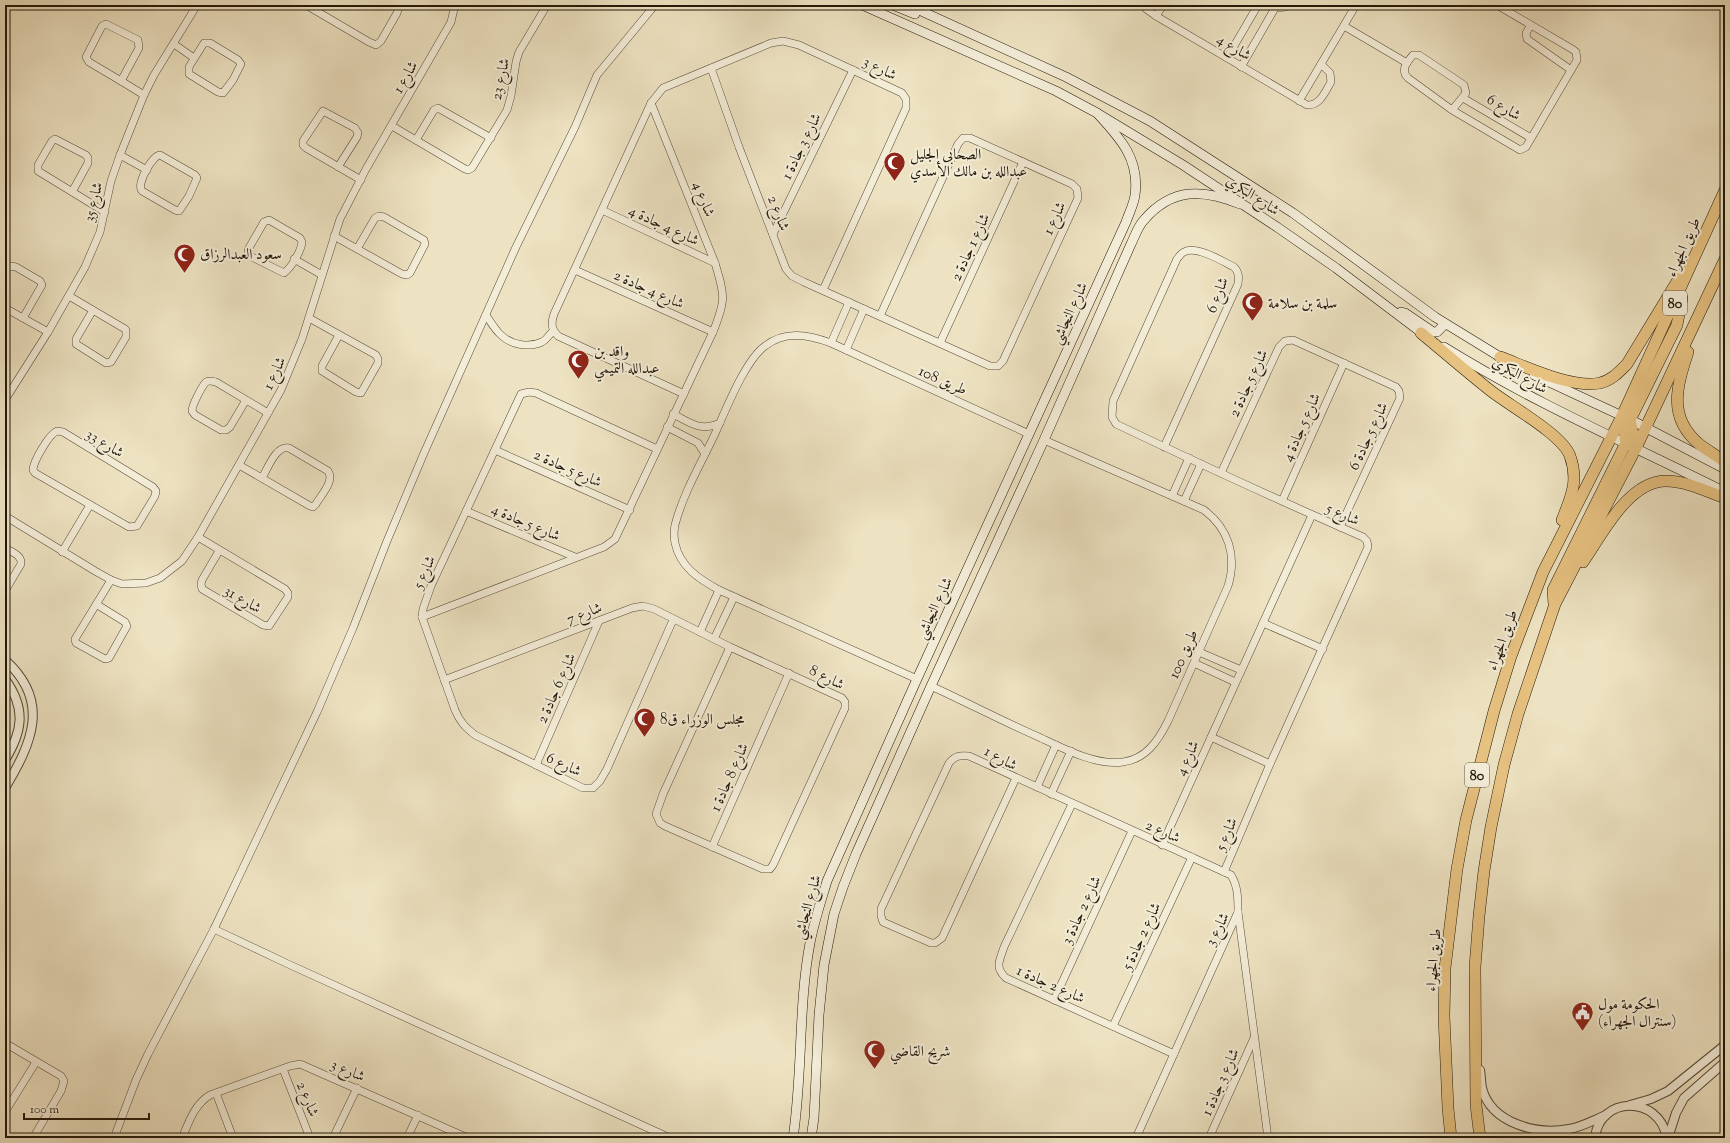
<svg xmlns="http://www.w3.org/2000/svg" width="1730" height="1143" viewBox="0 0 1730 1143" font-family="'Sorts Mill Goudy',Amiri,serif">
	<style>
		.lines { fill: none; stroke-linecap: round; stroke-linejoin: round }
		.minor-casing { stroke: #564a38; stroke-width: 8 }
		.tertiary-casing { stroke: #564a38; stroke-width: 10 }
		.secondary-casing { stroke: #23180a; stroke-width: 10 }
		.trunk-casing { stroke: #23180a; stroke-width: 12 }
		.minor { stroke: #f3ecd7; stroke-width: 7 }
		.tertiary { stroke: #f3ecd7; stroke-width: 8 }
		.secondary { stroke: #f3ecd7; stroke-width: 9 }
		.trunk { stroke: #e6c180; stroke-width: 11 }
		.labels { text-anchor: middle; stroke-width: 4; stroke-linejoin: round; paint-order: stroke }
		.shield { fill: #f3ecd7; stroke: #615848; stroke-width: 1 }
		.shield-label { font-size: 14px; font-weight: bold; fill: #23180a }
		.street-label { font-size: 15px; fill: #23180a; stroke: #f3ecd7 }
		.poi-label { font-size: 15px; fill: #23180a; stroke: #f3ecd7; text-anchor: start }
	</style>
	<rect width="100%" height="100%" fill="#ede2c1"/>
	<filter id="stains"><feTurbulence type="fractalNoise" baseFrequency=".005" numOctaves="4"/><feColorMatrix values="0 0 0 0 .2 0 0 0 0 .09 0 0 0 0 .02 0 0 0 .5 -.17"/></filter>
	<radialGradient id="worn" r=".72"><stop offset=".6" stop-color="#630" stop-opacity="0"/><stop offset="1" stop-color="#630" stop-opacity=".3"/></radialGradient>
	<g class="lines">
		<defs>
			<g id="minor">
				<path d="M306,5L369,42L376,45L381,41L397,13L398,10L397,5"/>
				<path d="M1145,5L1146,9L1156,16L1307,105C1320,106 1325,92 1331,82L1330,73L1321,64"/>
				<path d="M1270,5C1277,9 1282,9 1290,5"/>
				<path d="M5,8L9,5"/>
				<path d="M1156,16L1163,5"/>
				<path d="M106,24L138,40L139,48L121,81L89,62L86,57L102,26Z"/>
				<path d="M1531,25L1526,33L1527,39L1571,70"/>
				<path d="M1344,26L1407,63"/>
				<path d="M204,43H210L238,60L241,64L233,80L223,93L218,92L189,74V67Z"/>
				<path d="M174,44L194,58"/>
				<path d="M1227,58L1258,5"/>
				<path d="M1241,67L1275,8"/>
				<path d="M711,68L739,147L786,269L792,276L804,282L990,366H998L1003,361L1078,198L1077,189L1072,184L970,138H963L958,144L880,316"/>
				<path d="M121,81L144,95"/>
				<path d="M1463,98L1531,138"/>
				<path d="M1299,101L1356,5"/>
				<path d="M1452,110L1466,93L1464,85L1419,55H1413C1407,62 1400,70 1408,78L1452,110L1520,150L1526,147L1577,60L1576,52L1572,49L1497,5"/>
				<path d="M392,126L465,169L468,170L472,168L507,110L511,96L516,62L519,52L547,5"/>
				<path d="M416,140L434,110L438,108L491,138"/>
				<path d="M120,155L147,170"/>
				<path d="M160,155L195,175L197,178L189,196L179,211L175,210L142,191C136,184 152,156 160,155Z"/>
				<path d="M338,167L357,137L358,133L355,128L323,111L303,141V145L306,148L361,180"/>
				<path d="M72,192L88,163V158L86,155L55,139L52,141L38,165V171L105,212"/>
				<path d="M602,210L715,263"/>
				<path d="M269,220L300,238L302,242C301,251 292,267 284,273L250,256L248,252L249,248L264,222Z"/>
				<path d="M773,234L853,70"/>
				<path d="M334,236L402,274L407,275L410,273L425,244L424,240L384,217L379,216L375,218L357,249"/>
				<path d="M294,259L322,275"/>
				<path d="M5,270L11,266L16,267L40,281L42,285L23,318"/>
				<path d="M575,270L713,332"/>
				<path d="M69,296L125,329L126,330V337L111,362L106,363L76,344V339L93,310"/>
				<path d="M5,308L48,332"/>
				<path d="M486,315C490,321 495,330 501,335C511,345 529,348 542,342C546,340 550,334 553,331"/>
				<path d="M309,318L376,355L378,359V363L361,393L356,392L322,371V366L339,335"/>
				<path d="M831,343L849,302"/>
				<path d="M940,343L1023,162"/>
				<path d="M846,350L864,309"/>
				<path d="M684,394L558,336C551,329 551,323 554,314L651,103L663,88L771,43L783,41L799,45L902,93L906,99V108L823,290"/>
				<path d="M5,400L48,332L85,267L100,232L111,181L120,155L144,95L154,75L197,5"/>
				<path d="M246,400L230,427L226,430H221L195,415L192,411C192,405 202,386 206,382C209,380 212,381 216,382L268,413"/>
				<path d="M673,414C691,423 700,432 720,423"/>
				<path d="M667,427L698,443L705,454"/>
				<path d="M57,431L63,432L153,487L156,491L155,496L137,526L129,527L35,473L33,470C33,462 49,434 57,431Z"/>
				<path d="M1164,447L1238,284C1239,277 1239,272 1234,267C1222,261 1196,245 1184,252C1181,253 1179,257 1177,259L1113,401L1112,417L1116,424C1198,463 1280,501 1363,537L1367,541L1368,547L1270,764L1224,872"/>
				<path d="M657,449L536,393L529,392L521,394L431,586L423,609L422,617L455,710C460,722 465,727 475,735L583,788H593L600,781L607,769L673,620"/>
				<path d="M495,450L630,510"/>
				<path d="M239,465L310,506L313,507L316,504C321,495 335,481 328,471L289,448C276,445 268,468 262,478"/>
				<path d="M1221,473L1279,347L1285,341L1293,340L1396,387L1399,391L1400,398L1340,527"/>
				<path d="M1172,496L1189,458"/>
				<path d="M1184,501L1201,464"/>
				<path d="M1282,501L1344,363"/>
				<path d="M466,511L575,557"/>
				<path d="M5,516L95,571L111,580L122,584L146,583L160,578L182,561L198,537L281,390L302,339L340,219L366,169L451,22L455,5"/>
				<path d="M198,537L285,589L288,593V597L269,626L263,625L202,589L201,584L202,580L219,551"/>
				<path d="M5,548C12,552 22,555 21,564L5,591"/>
				<path d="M62,552L90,505"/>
				<path d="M96,604L125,622L127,626L109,658L105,659L76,643L75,640V639L111,580"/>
				<path d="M422,617L604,547L615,539L713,332C726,300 725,296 715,263L651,103"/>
				<path d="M1263,623L1323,649"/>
				<path d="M700,632L719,590"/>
				<path d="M714,639L734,597"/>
				<path d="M1199,652L1241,670"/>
				<path d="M1194,663L1235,682"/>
				<path d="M917,679L719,590C699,579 680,567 675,543C674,538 674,530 675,525C683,494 700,465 714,436C725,412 745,360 765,346C785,330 809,335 831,343L1029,434"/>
				<path d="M444,680L632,608L643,606L654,609L730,647L842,698L845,702V708L773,865L770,869H763L665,826L660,823L656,814L663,794L730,647"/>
				<path d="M931,686C968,703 1004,722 1041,738C1064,749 1097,766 1123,762C1146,759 1158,741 1168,721L1228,586C1237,556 1229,529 1204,510L1044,440"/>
				<path d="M1211,737L1270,764"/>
				<path d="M536,765L599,621"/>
				<path d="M1016,778L942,938L935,943H931L883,922L881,916V909L949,763C955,756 959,755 969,756L1231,875C1238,886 1238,899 1238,912L1268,1138"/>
				<path d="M1037,787L1056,745"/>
				<path d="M1051,794L1071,751"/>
				<path d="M1072,804L1004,947C1000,960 994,967 1006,978L1174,1054"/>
				<path d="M1162,845L1312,515"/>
				<path d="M712,847L789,673"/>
				<path d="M214,929L288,964L670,1138"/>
				<path d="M1054,1000L1132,831"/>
				<path d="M1113,1026L1192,857"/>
				<path d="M5,1043L61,1076L64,1081L61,1091L33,1138"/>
				<path d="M283,1069L310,1138"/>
				<path d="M216,1093L233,1138"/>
				<path d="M5,1112L36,1062"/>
				<path d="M114,1138L136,1080L148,1054L214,929L317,712L353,628L387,541L424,453L516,247L575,127L597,75L655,5"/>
				<path d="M182,1138C189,1122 194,1105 210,1095L290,1066L300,1064L468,1138"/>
				<path d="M333,1138L357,1088"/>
				<path d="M407,1138L418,1115"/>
				<path d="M1136,1138L1238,912"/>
				<path d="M1209,1138L1254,1038"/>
			</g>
			<g id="tertiary">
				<path d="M5,660C51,701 32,743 5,788"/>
				<path d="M5,679C26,708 23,731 5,760"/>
				<path d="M1480,1070C1481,1076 1481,1083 1482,1088C1491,1124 1538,1135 1569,1129C1582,1127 1594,1120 1606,1115"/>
				<path d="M1630,1105L1651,1099L1668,1091L1725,1045"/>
				<path d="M1595,1138C1599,1096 1659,1094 1667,1138"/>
				<path d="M1668,1138L1676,1113L1684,1098L1725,1062"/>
			</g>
			<g id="secondary">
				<path d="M862,5L1056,91L1097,113L1183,165L1277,227L1336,268L1426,336"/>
				<path d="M893,5L915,14"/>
				<path d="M908,5L1066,77L1150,121L1293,213L1435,317L1505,360"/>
				<path d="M1401,312L1405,313L1433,332H1437L1445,324"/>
				<path d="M1444,347C1534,403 1631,445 1725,492"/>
				<path d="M1534,375L1635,422L1725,469"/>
				<path d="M793,1138C803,1073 798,1007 810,943C814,922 821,901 827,881L917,679L1126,222C1129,213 1134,204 1135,195C1140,159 1120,138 1097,113"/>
				<path d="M811,1138L814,1118L819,1015L824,965L834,914L843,887L856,854L931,686L1044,440L1131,244C1135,236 1138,226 1144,220C1172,187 1204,189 1240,204"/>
			</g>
			<g id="trunk">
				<path d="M1421,333C1444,352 1467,372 1491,391C1510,406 1563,435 1570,456C1579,481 1571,497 1562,520"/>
				<path d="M1688,352C1677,386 1667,417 1699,444C1707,450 1717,456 1725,462"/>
				<path d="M1500,357C1527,367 1572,389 1600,383C1612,380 1619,372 1627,364L1681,275"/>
				<path d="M1636,448L1630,420L1677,325L1682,298"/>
				<path d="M1583,562C1602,535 1628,481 1666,481C1686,481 1706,491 1725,498"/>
				<path d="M1554,604L1553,590L1626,443L1622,416"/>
				<path d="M1451,1138L1448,1108L1444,1016L1445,968L1457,869L1466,820L1494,711L1511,656L1543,572L1622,416L1725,190"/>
				<path d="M1480,1138L1476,1105L1475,967L1479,916L1484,871L1491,827L1504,765L1518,714L1555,604L1636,448L1725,259"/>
			</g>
		</defs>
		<!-- minor casing -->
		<use href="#minor" class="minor-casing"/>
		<!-- tertiary casing -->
		<use href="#tertiary" class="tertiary-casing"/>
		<!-- secondary casing -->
		<use href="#secondary" class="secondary-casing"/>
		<!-- trunk casing -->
		<use href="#trunk" class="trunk-casing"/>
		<!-- minor -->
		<use href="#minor" class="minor"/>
		<!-- tertiary -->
		<use href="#tertiary" class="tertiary"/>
		<!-- secondary -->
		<use href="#secondary" class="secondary"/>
		<!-- trunk -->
		<use href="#trunk" class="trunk"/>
	</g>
	<!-- icons -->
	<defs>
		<symbol id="mosque-pin" viewBox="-11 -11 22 30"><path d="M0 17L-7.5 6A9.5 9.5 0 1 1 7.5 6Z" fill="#8f2418" stroke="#f3ecd7"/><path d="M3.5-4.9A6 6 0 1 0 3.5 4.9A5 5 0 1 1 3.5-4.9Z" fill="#fff"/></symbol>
		<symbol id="civic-pin" viewBox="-11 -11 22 30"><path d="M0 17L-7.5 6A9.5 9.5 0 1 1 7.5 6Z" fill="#8f2418" stroke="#f3ecd7"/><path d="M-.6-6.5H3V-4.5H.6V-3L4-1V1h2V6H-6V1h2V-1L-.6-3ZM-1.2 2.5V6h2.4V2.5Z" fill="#fff"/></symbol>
	</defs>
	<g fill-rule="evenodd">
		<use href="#mosque-pin" x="882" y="150" width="25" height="34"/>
		<use href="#mosque-pin" x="172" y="242" width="25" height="34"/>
		<use href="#mosque-pin" x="1240" y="290" width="25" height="34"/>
		<use href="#mosque-pin" x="566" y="348" width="25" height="34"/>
		<use href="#mosque-pin" x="632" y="706" width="25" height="34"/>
		<use href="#civic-pin" x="1570" y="1000" width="25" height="34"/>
		<use href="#mosque-pin" x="862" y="1038" width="25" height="34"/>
	</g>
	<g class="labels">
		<!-- shield labels -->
		<g class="shield">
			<rect x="1663" y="291" width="24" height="24" rx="3"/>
			<rect x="1465" y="763" width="24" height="24" rx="3"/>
		</g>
		<g class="shield-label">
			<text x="1675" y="308">80</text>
			<text x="1477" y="780">80</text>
		</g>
		<!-- street labels -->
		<g class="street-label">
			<text transform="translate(1234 47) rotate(31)" y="5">شارع 4</text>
			<text transform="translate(880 68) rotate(26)" y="5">شارع 3</text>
			<text transform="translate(405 77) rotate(-60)" y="5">شارع 1</text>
			<text transform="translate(500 79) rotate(-78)" y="5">شارع 23</text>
			<text transform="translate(1504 107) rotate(31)" y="5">شارع 6</text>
			<text transform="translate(801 146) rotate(-64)" y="5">شارع 3 جادة 1</text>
			<text transform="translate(1253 195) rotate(33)" y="5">شارع البكري</text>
			<text transform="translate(704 199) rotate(68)" y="5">شارع 4</text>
			<text transform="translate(93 202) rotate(-77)" y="5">شارع 35</text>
			<text transform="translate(779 213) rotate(69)" y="5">شارع 2</text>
			<text transform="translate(1054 218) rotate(-65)" y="5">شارع 1</text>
			<text transform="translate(664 225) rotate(25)" y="5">شارع 4 جادة 4</text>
			<text transform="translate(970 247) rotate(-65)" y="5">شارع 1 جادة 2</text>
			<text transform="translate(1683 247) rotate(-66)" y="5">طريق الجهراء</text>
			<text transform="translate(649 289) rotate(24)" y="5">شارع 4 جادة 2</text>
			<text transform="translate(1217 295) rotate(-69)" y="5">شارع 6</text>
			<text transform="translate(1069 313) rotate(-65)" y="5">شارع النجاشي</text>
			<text transform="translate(274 373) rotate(-65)" y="5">شارع 1</text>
			<text transform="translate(1520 375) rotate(29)" y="5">شارع البكري</text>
			<text transform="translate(943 380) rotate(24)" y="5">طريق 108</text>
			<text transform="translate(1248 383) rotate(-65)" y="5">شارع 5 جادة 2</text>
			<text transform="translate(1301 427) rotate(-66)" y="5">شارع 5 جادة 4</text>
			<text transform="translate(1368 436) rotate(-65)" y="5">شارع 5 جادة 6</text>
			<text transform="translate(105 443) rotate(31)" y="5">شارع 33</text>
			<text transform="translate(568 468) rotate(24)" y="5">شارع 5 جادة 2</text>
			<text transform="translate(1343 514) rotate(24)" y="5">شارع 5</text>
			<text transform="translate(526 522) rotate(23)" y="5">شارع 5 جادة 4</text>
			<text transform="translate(424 572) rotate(-66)" y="5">شارع 5</text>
			<text transform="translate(243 599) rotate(30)" y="5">شارع 31</text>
			<text transform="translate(934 608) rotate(-65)" y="5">شارع النجاشي</text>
			<text transform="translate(584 613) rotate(-21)" y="5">شارع 7</text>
			<text transform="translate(1502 640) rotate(-70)" y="5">طريق الجهراء</text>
			<text transform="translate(1183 654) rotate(-66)" y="5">طريق 100</text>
			<text transform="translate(827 677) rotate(27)" y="5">شارع 8</text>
			<text transform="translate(556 688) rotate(-66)" y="5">شارع 6 جادة 2</text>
			<text transform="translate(1001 758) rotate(29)" y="5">شارع 1</text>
			<text transform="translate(1187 758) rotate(-66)" y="5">شارع 4</text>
			<text transform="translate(564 764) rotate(25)" y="5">شارع 6</text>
			<text transform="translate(729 777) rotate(-66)" y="5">شارع 8 جادة 1</text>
			<text transform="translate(1163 831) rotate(24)" y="5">شارع 2</text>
			<text transform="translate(1226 834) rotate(-67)" y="5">شارع 5</text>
			<text transform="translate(807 907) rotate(-74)" y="5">شارع النجاشي</text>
			<text transform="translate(1081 910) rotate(-65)" y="5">شارع 2 جادة 3</text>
			<text transform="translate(1217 929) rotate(-63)" y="5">شارع 3</text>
			<text transform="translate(1141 936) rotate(-65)" y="5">شارع 2 جادة 5</text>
			<text transform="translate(1433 960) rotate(-85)" y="5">طريق الجهراء</text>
			<text transform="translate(1051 984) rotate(24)" y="5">شارع 2 جادة 1</text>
			<text transform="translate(348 1070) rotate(23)" y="5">شارع 3</text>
			<text transform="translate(1220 1082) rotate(-66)" y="5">شارع 3 جادة 1</text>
			<text transform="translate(308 1099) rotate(68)" y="5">شارع 2</text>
		</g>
		<!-- poi labels -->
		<g class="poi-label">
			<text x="910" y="159">الصحابي الجليل<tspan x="910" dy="17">عبدالله بن مالك الأسدي</tspan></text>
			<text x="200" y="259">سعود العبدالرزاق</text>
			<text x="1268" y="308">سلمة بن سلامة</text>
			<text x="594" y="356">واقد بن<tspan x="594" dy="17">عبدالله التميمي</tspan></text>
			<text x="660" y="724">مجلس الوزراء ق8</text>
			<text x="1598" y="1009">الحكومة مول<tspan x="1598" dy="17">(سنترال الجهراء)</tspan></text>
			<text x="890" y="1056">شريح القاضي</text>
		</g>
	</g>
	<!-- margin -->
	<rect width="1730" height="1143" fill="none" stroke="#ede2c1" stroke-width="20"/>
	<rect x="6" y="6" width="1718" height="1131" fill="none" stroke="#23180a" stroke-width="2"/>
	<rect x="10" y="10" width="1710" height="1123" fill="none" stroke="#23180a"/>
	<!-- scale -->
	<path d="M24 1113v6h125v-6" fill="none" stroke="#23180a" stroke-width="2"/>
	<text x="30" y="1113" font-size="12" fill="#23180a" stroke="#f3ecd7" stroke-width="3" paint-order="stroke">100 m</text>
	<rect width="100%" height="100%" filter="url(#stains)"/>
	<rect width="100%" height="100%" fill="url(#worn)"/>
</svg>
